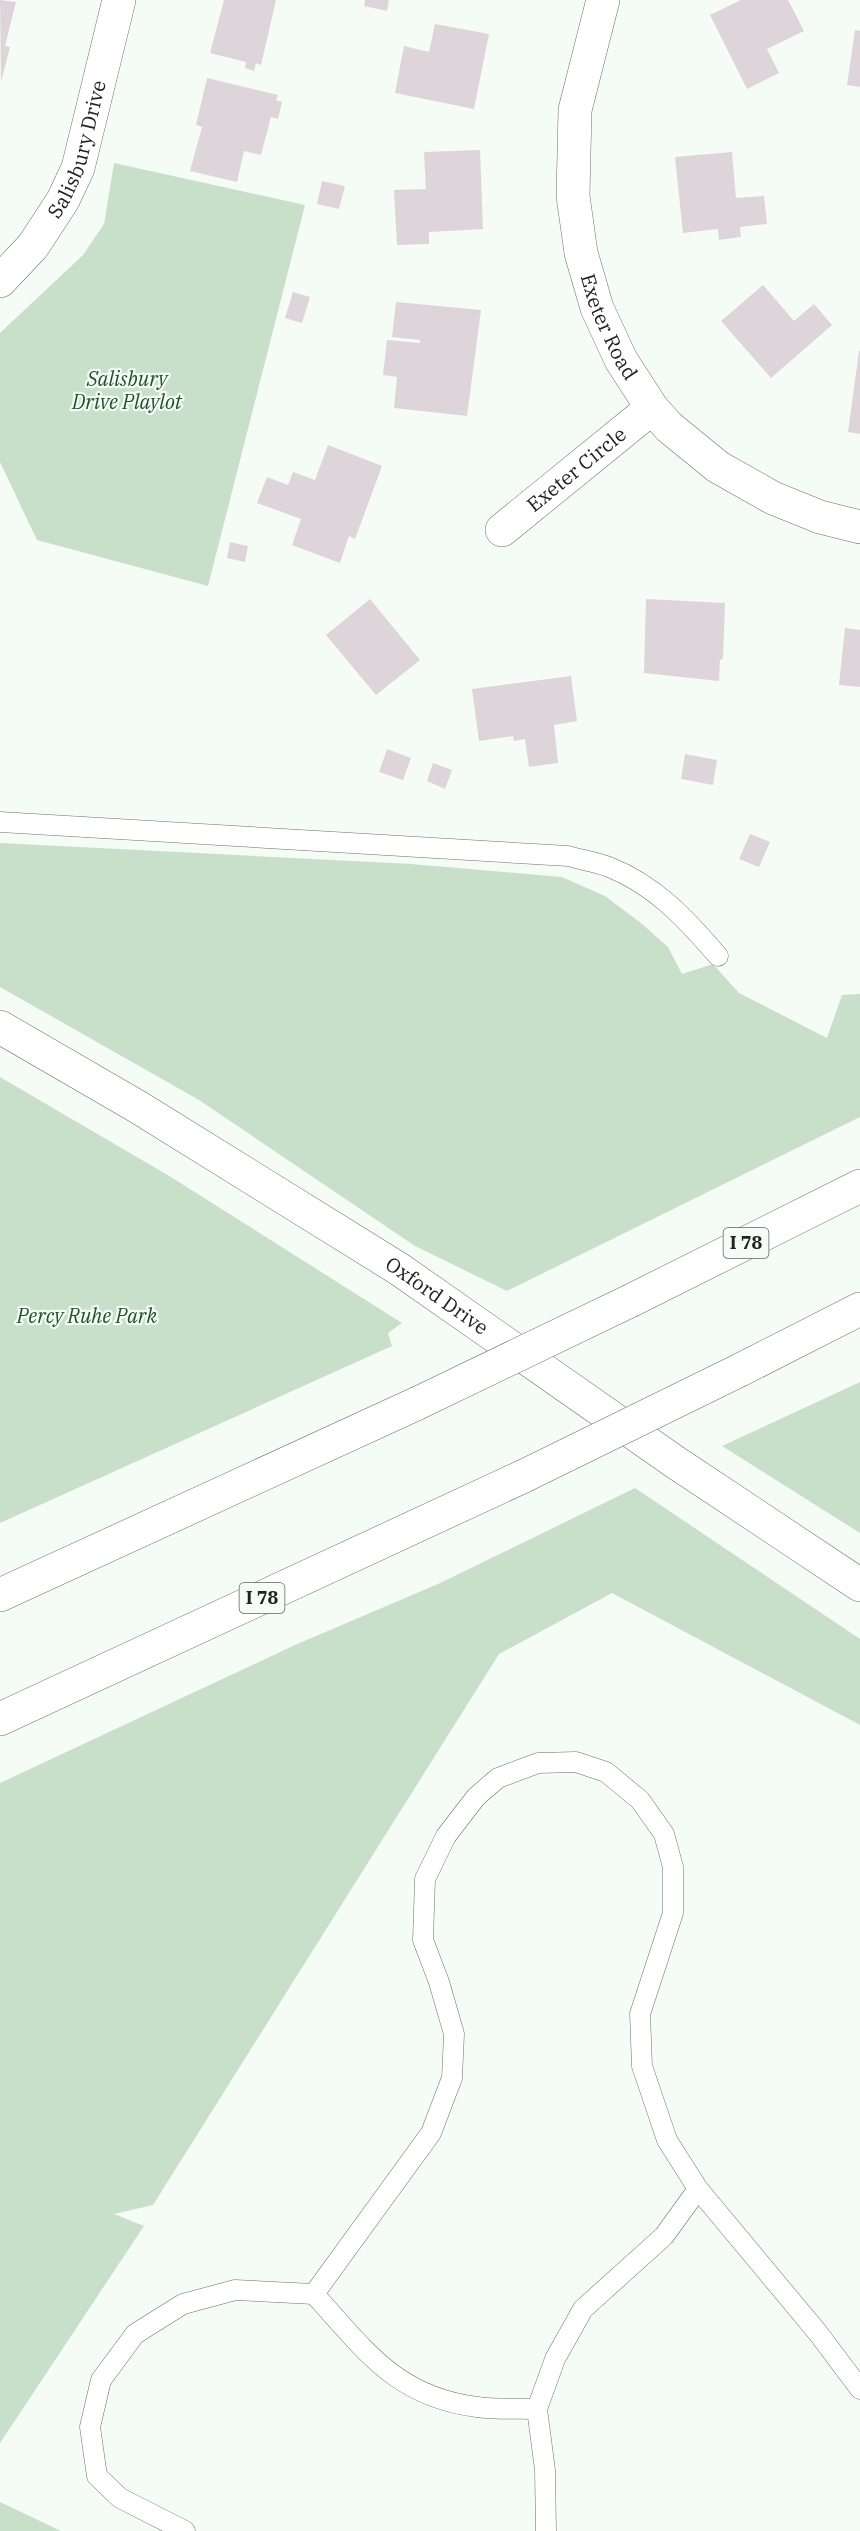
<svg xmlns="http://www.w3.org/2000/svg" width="860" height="2531" viewBox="0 0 860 2531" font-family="'IBM Plex Serif',serif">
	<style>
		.green { fill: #c8e0ca }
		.building { fill: #ded5da }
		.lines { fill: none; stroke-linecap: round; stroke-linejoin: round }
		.service-casing { stroke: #6b726c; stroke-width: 21 }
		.minor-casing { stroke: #6b726c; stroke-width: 34 }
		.secondary-casing { stroke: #6b726c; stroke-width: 34 }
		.motorway-casing { stroke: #6b726c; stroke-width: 34 }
		.service { stroke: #fff; stroke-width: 20 }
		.minor { stroke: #fff; stroke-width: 33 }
		.secondary { stroke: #fff; stroke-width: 33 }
		.motorway { stroke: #fff; stroke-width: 33 }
		.motorway-bridge-casing { stroke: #6b726c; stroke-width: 34; stroke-linecap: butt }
		.motorway-bridge { stroke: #fff; stroke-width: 33 }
		.labels { text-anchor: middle; stroke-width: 4.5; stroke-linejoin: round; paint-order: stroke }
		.shield { fill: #f4fcf5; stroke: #606461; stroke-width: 1.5 }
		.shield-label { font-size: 18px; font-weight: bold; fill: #212321 }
		.street-label { font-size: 20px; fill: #212321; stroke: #f4fcf5 }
		.park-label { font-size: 20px; font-style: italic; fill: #1d5129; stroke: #f4fcf5 }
	</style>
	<rect width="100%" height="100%" fill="#f4fcf5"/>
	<!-- green -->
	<g class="green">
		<path d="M114,163L305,205L208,586L37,540L0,462V333L83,255L104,224Z"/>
		<path d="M0,843L411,864L562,877L605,896L641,923L668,947L682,974L713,964L739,993L827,1038L842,995L860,994V1117L507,1291L415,1246L199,1100L0,987Z"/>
		<path d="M0,1077L171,1177L402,1323L388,1333L392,1346L0,1523Z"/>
		<path d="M860,1382V1533L722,1446Z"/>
		<path d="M635,1488L860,1639V1725L612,1593L499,1654L153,2205L114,2214L144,2226L0,2443V1783L295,1645L438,1584Z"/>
		<path d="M0,2502L61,2531H0Z"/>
	</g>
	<!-- building -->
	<g class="building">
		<path d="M0,0L16,2L5,46L10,47L1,82Z"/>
		<path d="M224,0H276L261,65L256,63L254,71L245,68L246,62L210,53Z"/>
		<path d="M365,0H389L387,11L364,6Z"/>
		<path d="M741,0H788L804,31L767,49L779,73L747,89L710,15Z"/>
		<path d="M435,24L489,34L474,109L395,93L404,46L429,52Z"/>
		<path d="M855,30L860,31V87L847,85Z"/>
		<path d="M207,78L278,95L276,100L282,102L278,119L271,117L261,155L244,151L237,182L190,171L202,127L196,125Z"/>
		<path d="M480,150L483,229L429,232V244L397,245L394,190L426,189L424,152Z"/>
		<path d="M732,152L736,198L764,196L767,224L740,227L741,237L719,240L718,229L683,233L675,157Z"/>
		<path d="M322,181L345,186L339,209L317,204Z"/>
		<path d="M763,285L794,321L814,304L832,325L771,378L721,321Z"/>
		<path d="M293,292L310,297L302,323L285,318Z"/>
		<path d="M396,302L481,310L467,416L394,408L397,377L383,375L387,340L420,343V340L392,337Z"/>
		<path d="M859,351H860V434L848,432Z"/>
		<path d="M328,445L382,466L355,539L349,536L340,563L292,545L301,519L257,503L267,477L288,485L293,472L315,480Z"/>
		<path d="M230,542L248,546L245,562L227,558Z"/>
		<path d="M370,599L420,660L376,695L326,635Z"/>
		<path d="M646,599L725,603L723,659L720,660L719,681L644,673Z"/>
		<path d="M845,628L860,630V687L839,685Z"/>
		<path d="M571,676L577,721L554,725L558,763L529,767L525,739L514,741L513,736L479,741L472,689Z"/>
		<path d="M387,749L411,758L403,780L379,772Z"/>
		<path d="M685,754L717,760L713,785L681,779Z"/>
		<path d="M433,763L452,770L445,789L427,781Z"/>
		<path d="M750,834L770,842L759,867L739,859Z"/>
	</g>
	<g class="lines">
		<defs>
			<g id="service">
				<path d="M0,822L568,856C582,860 596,862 609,867C655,885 686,919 718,956"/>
				<path d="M314,2294C365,2350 396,2397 477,2407C497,2410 517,2408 537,2409"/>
				<path d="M185,2531L120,2498L97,2476L90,2427L101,2380L135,2334L183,2304L235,2290L314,2294L431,2133L452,2078L454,2034L439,1982L423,1940L425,1879L446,1836L476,1797L498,1778L538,1763L576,1762L606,1772L640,1800L664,1834L673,1867V1913L640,2014L642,2066L667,2140L698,2189L818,2333L860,2389"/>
				<path d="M546,2531L545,2470L537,2409L555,2359L583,2309L664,2236L698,2189"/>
			</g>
			<g id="minor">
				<path id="s1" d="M603,0L575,110L573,196L581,253L597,308L621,360L652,408L669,427L718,467L773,498L820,517L860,527"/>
				<path id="s2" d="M0,281L33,246L63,200L78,168L119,0"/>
				<path id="s3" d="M502,530L652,408"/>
			</g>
			<g id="secondary">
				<path id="s4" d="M0,1027L138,1107L399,1269L675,1462L860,1585"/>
			</g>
			<g id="motorway">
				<path d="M632,1300L860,1186"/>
				<path d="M740,1370L860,1309"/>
				<path d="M0,1595L418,1403"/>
				<path d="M0,1719L524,1476"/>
			</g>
		</defs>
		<!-- service casing -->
		<use href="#service" class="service-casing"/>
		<!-- minor casing -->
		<use href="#minor" class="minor-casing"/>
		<!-- secondary casing -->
		<use href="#secondary" class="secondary-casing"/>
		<!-- motorway casing -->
		<use href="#motorway" class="motorway-casing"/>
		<!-- service -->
		<use href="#service" class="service"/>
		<!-- minor -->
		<use href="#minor" class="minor"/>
		<!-- secondary -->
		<use href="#secondary" class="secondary"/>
		<!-- motorway -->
		<use href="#motorway" class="motorway"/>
		<defs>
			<g id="motorway-bridge">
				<path d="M418,1403L632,1300"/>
				<path d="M524,1476L740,1370"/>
			</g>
		</defs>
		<!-- motorway-bridge casing -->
		<use href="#motorway-bridge" class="motorway-bridge-casing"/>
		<!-- motorway-bridge -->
		<use href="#motorway-bridge" class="motorway-bridge"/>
	</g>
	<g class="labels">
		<!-- shield labels -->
		<g class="shield">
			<rect x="723.5" y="1228" width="45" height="30" rx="4.5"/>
			<rect x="239.5" y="1583" width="45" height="30" rx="4.5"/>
		</g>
		<g class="shield-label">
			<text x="746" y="1249">I 78</text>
			<text x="262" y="1604">I 78</text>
		</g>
		<!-- street labels -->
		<g class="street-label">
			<text dy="7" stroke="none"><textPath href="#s2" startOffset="156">Salisbury Drive</textPath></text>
			<text dy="7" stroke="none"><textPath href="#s1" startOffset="336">Exeter Road</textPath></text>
			<text dy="7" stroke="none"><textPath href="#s3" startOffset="96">Exeter Circle</textPath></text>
			<text dy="7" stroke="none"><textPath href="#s4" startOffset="513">Oxford Drive</textPath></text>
		</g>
		<!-- park labels -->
		<g class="park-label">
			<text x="127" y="386">Salisbury<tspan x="127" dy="23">Drive Playlot</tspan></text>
			<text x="87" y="1323">Percy Ruhe Park</text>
		</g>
	</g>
</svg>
